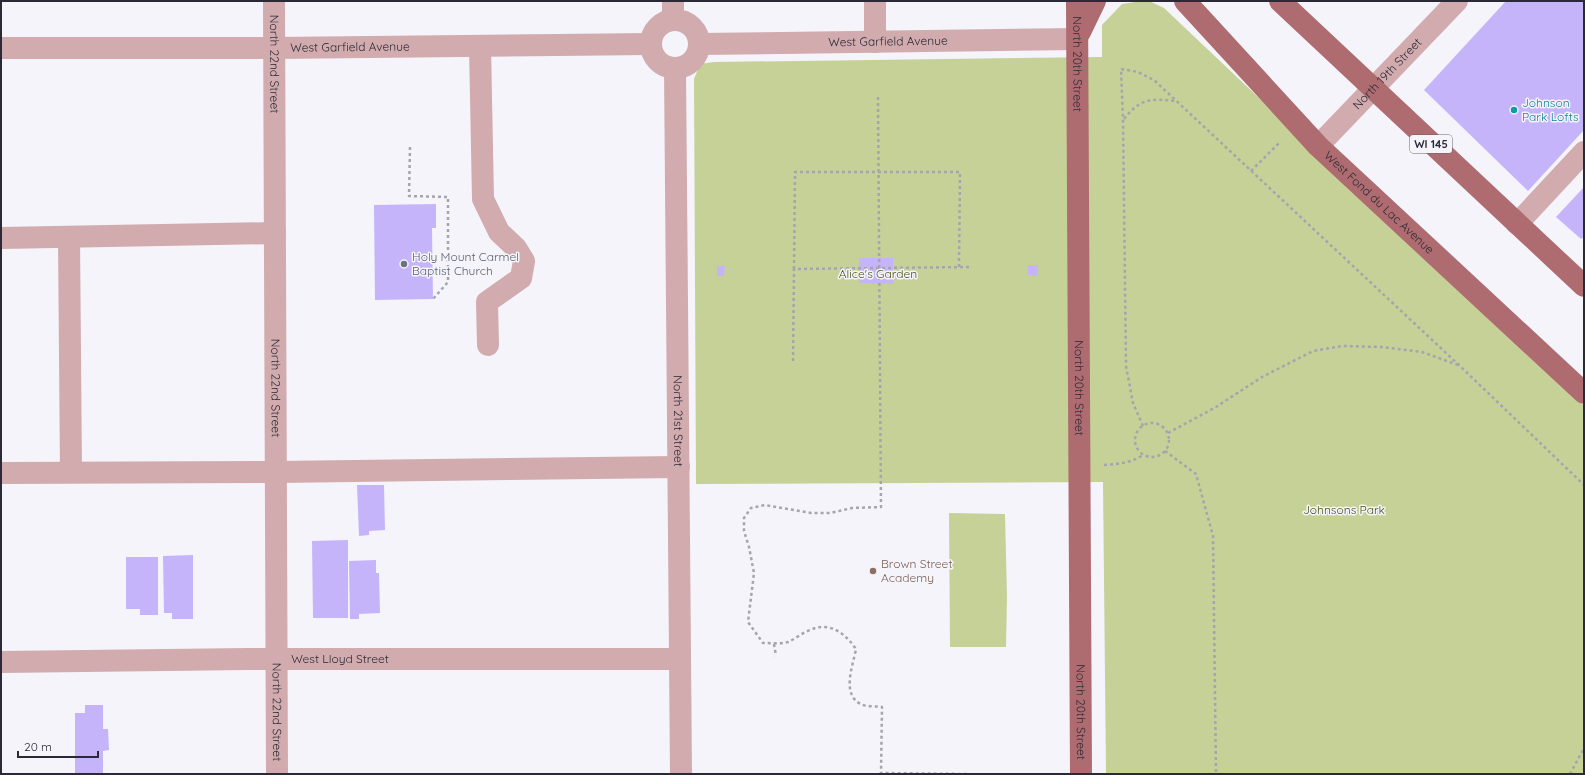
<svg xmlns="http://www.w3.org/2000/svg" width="1585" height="775" viewBox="0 0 1585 775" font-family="Quicksand,sans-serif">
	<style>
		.green { fill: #c6d198 }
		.building { fill: #c6b4fb }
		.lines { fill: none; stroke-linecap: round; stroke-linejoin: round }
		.path { stroke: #a6a4ad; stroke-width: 2.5; stroke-dasharray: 3 3; stroke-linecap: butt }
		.minor { stroke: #d1abad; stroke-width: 22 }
		.major { stroke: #ae6b70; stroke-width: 22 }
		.culture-dot { fill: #0f9aa8; stroke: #f5f4fb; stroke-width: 1.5 }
		.worship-dot { fill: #6b7280; stroke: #f5f4fb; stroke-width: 1.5 }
		.education-dot { fill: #8d6e63; stroke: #f5f4fb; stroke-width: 1.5 }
		.labels { text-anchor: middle; stroke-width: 3; stroke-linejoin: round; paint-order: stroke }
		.shield { fill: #f5f4fb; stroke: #686671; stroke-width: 1 }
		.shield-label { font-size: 11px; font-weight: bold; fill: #2c2936 }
		.street-label { font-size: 12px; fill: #2c2936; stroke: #f5f4fb }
		.culture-label { font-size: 12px; fill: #0d838f; stroke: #f5f4fb; text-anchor: start }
		.worship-label { font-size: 12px; fill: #5b616d; stroke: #f5f4fb; text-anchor: start }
		.park-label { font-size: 12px; fill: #495018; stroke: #f5f4fb }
		.education-label { font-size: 12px; fill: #785e54; stroke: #f5f4fb; text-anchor: start }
	</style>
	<rect width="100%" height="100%" fill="#f5f4fb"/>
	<!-- green -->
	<g class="green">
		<path d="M1142,1H1149L1164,8L1584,406V774H1106L1103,482L696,484L694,79L700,64L714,62L1102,57V25L1122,4Z"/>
		<path d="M949,513L1005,514L1007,597L1006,647H950Z"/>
	</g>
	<!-- building -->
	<g class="building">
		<path d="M1506,1H1584V130L1528,191L1424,90Z"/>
		<path d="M1584,187V237L1581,239L1556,217Z"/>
		<path d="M436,204V228H432L433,299L375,300L374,205Z"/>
		<path d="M859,258H893V284L859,283Z"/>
		<path d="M1028,265H1038V276L1028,275Z"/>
		<path d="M717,266H725L724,276H717Z"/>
		<path d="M357,485H384L385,530L369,531V535L359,536Z"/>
		<path d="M348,540V618H313L312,541Z"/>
		<path d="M193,555V619H172V613H164L163,556Z"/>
		<path d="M126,557H158V615H140V609H126Z"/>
		<path d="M376,560V573H379L380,613L359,614V619H350L349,561Z"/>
		<path d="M85,705H103V729H108L109,750L103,751V773H75V713H85Z"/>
	</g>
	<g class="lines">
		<!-- path -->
		<g class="path">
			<path d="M878,97L881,507L852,508L830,513H811L765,505L751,508L744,518V531L749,547L754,573L748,622L763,643C771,643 780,644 788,642C795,639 802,633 810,630C829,621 845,633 856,649C853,665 841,695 861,704C866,707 876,706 882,707L881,773L967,774"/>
			<path d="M1124,119C1140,99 1150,98 1175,101"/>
			<path d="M410,147L409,196L448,197V282L433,299"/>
			<path d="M1251,171L1280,142"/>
			<path d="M794,269L795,172H960L959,267"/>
			<path d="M793,361L794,269L969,267"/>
			<circle cx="1152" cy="440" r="17"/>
			<path d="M1143,426L1133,403L1126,366L1123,119L1121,69L1138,72L1154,80L1460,366L1584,485"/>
			<path d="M1168,433L1216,407L1262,377L1313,351L1342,346L1382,347L1422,352L1458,365"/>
			<path d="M1165,451L1196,474L1213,536L1216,774"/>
			<path d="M1104,465C1118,464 1131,463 1143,455"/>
			<path d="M774,644L776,656"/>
			<path d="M1570,774L1584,748"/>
		</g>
		<!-- minor -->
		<g class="minor">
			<path id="s1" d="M274,1L277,774"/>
			<path d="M673,1V20"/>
			<circle cx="675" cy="44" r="24"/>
			<path d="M875,42V1"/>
			<path id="s2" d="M699,44L1077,39"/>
			<path d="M480,46L483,199L499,232L516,248L524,261L521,278L487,302L488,345"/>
			<path id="s3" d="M1,48H274L651,44"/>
			<path id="s4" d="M675,68L681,774"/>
			<path id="s5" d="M1318,146L1457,1"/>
			<path d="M1517,224L1584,152"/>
			<path d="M69,237L71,472"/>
			<path d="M1,238L275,233"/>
			<path d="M1,473L276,472L679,467"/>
			<path id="s6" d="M1,662L248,659H680"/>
		</g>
		<!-- major -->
		<g class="major">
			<path id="s7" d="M1077,1L1081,774"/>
			<path id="s8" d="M1185,1L1318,146L1584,393"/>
			<path d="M1280,1L1584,286"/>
			<path d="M1080,32L1095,1"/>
		</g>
	</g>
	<!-- markers -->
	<circle class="culture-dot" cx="1514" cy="110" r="4"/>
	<circle class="worship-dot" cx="404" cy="264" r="4"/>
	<circle class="education-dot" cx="873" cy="571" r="4"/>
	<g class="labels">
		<!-- shield labels -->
		<rect class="shield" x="1410" y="135" width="42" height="18" rx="3"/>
		<g class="shield-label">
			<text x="1431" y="148">WI 145</text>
		</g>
		<!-- street labels -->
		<g class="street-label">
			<text dy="4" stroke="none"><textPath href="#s2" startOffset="189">West Garfield Avenue</textPath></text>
			<text dy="4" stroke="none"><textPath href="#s3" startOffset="349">West Garfield Avenue</textPath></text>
			<text dy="4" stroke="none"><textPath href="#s1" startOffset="63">North 22nd Street</textPath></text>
			<text dy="4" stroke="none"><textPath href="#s7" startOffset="63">North 20th Street</textPath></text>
			<text dy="4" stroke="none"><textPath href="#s5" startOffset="100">North 19th Street</textPath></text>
			<text dy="4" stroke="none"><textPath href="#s8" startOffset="280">West Fond du Lac Avenue</textPath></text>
			<text dy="4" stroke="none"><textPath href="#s7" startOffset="387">North 20th Street</textPath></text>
			<text dy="4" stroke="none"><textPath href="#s1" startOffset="387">North 22nd Street</textPath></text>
			<text dy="4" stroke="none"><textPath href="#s4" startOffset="353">North 21st Street</textPath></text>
			<text dy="4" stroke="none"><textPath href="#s6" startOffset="339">West Lloyd Street</textPath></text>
			<text dy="4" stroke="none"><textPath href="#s1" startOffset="711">North 22nd Street</textPath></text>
			<text dy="4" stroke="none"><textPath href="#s7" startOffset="711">North 20th Street</textPath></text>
		</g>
		<!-- culture labels -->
		<g class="culture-label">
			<text x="1522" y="107">Johnson<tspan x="1522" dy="14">Park Lofts</tspan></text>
		</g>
		<!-- worship labels -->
		<g class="worship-label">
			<text x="412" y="261">Holy Mount Carmel<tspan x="412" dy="14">Baptist Church</tspan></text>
		</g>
		<!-- park labels -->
		<g class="park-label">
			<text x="878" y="278">Alice's Garden</text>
			<text x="1344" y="514">Johnsons Park</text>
		</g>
		<!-- education labels -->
		<g class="education-label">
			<text x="881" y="568">Brown Street<tspan x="881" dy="14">Academy</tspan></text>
		</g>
	</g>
	<!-- border -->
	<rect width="1585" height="775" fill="none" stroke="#2c2936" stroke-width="4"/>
	<!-- scale -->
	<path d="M18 751v6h80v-6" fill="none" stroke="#2c2936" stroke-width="2"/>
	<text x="24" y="751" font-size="12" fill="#2c2936" stroke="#f5f4fb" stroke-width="3" paint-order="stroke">20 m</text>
</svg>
